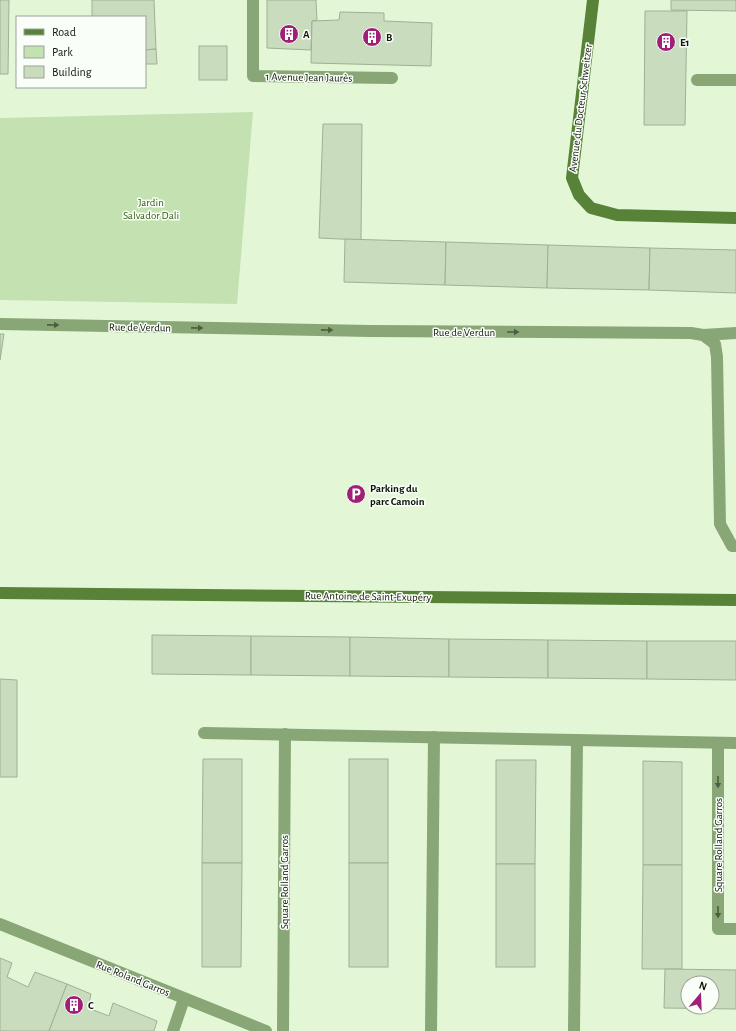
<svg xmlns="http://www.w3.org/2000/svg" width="736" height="1031" viewBox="0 0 736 1031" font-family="'Alegreya Sans',sans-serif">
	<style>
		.green { fill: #c3e1b1 }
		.building { fill: #c9ddbe; stroke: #9eb193; fill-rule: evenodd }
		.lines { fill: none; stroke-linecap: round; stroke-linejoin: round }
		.lane { stroke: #88a676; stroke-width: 12 }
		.street { stroke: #88a676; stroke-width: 12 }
		.secondary { stroke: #578238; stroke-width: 12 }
		.oneway { fill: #4c5e40 }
		.labels { text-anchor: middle; stroke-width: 3; stroke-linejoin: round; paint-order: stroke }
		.poi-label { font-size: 11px; font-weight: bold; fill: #0f160b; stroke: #fafef8; text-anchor: start }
		.street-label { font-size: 11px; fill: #0f160b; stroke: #fafef8 }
		.park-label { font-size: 11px; fill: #335b11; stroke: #fafef8 }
	</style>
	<rect width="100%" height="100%" fill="#e3f7d7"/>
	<!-- green -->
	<path class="green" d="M253,112L237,304L0,300V118Z"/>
	<!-- building -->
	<g class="building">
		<path d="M0,0H9L8,74H0Z"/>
		<path d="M92,0H154L156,49L145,50V17H90H92Z"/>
		<path d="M267,0H316L317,20L312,21L311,50L267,48Z"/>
		<path d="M671,0H736V11L671,10Z"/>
		<path d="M645,11H687L685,125H644Z"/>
		<path d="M340,12L384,13V21L432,23L431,66L311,63L312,21L339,20Z"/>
		<rect x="199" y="46" width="28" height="34"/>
		<path d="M156,49L157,64H145V50Z"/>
		<path d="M323,124H362L361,240L319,238Z"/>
		<path d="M345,239L446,242L445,285L344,282Z"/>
		<path d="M446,242L548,245L547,288L445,285Z"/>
		<path d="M548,245L650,248L649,290L547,288Z"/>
		<path d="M650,248L736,250V293L649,290Z"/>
		<path d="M0,334H4L0,360Z"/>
		<path d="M152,635L251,636V675L152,674Z"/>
		<path d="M251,636L350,637V676L251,675Z"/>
		<path d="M350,637L449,639V677L350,676Z"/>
		<path d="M449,639L548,640V678L449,677Z"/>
		<path d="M548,640L647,641V679L548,678Z"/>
		<path d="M647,641H736V680L647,679Z"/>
		<path d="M0,679L17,680V777H0Z"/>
		<path d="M203,759H242V863H202Z"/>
		<rect x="349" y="759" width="39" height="104"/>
		<path d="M496,760H536L535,864H496Z"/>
		<path d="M643,761L682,762V865H643Z"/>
		<path d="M202,863H242L241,967H202Z"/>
		<rect x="349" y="863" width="39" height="104"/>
		<rect x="496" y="864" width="39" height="103"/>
		<path d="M643,865H682V969H642Z"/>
		<path d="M0,958L12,963L7,977L28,987L35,972L67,984L49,1031H0Z"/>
		<path d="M665,969L736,970V1009L664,1008ZM688,983H712V1007H688Z"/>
		<path d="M67,984L91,994L88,1008L109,1016L113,1003L157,1021L154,1031H49Z"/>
	</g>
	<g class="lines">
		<!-- lane -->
		<g class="lane">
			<path d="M204,733L736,743"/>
			<path d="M718,743V929H736"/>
			<path d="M173,1031L184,999"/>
			<path d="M283,1031L285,734"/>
			<path d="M431,1031L434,737"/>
			<path d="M574,1031L577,740"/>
		</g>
		<!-- street -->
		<g class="street">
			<path d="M253,0V76L392,78"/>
			<path d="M697,80H736"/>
			<path d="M0,324L370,331L691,333L703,335L715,344L717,357L720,524L732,546H736"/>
			<path d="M703,335L736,333"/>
			<path d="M0,924L266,1031"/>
		</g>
		<!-- secondary -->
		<g class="secondary">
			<path d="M593,0L572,178L579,195L591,208L617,215L736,218"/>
			<path d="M0,593L736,600"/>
		</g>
	</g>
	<!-- one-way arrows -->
	<defs><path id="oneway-solid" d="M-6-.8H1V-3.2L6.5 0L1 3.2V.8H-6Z"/></defs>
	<g class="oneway">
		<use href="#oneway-solid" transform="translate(53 325) rotate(1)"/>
		<use href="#oneway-solid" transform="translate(197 328) rotate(1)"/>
		<use href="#oneway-solid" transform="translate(327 330) rotate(1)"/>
		<use href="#oneway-solid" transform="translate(513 332)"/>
		<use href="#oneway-solid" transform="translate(718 782) rotate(90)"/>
		<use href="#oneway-solid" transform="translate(718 912) rotate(90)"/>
	</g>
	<!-- icons -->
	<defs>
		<symbol id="building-disc" viewBox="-11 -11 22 22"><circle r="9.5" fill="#9e2177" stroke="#fafef8"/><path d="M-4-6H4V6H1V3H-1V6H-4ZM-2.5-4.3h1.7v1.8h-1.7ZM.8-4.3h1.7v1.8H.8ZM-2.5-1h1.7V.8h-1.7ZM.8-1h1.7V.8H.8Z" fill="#fff"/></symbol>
		<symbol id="parking-disc" viewBox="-11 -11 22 22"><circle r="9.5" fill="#9e2177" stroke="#fafef8"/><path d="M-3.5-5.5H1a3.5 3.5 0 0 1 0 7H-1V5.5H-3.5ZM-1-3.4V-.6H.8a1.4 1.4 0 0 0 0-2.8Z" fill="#fff"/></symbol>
	</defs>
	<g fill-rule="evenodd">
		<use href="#building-disc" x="278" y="23" width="22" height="22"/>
		<use href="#building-disc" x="361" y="26" width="22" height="22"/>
		<use href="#building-disc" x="655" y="31" width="22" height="22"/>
		<use href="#parking-disc" x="345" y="483" width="22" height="22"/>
		<use href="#building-disc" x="63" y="994" width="22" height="22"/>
	</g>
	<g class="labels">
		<!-- poi labels -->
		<g class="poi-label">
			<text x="303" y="38">A</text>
			<text x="386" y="41">B</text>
			<text x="680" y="46">E1</text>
			<text x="370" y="492">Parking du<tspan x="370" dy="13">parc Camoin</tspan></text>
			<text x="88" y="1009">C</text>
		</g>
		<!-- street labels -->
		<g class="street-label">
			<text transform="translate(309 77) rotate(1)" y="4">1 Avenue Jean Jaurès</text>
			<text transform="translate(580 108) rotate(-83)" y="4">Avenue du Docteur Schweitzer</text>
			<text transform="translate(140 327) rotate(1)" y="4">Rue de Verdun</text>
			<text x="464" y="336">Rue de Verdun</text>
			<text transform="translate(368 596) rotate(1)" y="4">Rue Antoine de Saint-Exupéry</text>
			<text transform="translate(718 845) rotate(-90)" y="4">Square Rolland Garros</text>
			<text transform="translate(284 882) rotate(-90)" y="4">Square Rolland Garros</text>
			<text transform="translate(133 978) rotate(22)" y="4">Rue Roland Garros</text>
		</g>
		<!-- park labels -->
		<g class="park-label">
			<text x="151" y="206">Jardin<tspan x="151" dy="13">Salvador Dali</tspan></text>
		</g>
	</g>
	<!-- legend -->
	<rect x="16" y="16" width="130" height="72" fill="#fafef8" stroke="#9ca199"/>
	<rect x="24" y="29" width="20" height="6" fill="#578238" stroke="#9ca199"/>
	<text x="52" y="36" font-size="12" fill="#0f160b">Road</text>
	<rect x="24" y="46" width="20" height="12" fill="#c3e1b1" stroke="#9ca199"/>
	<text x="52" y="56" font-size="12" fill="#0f160b">Park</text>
	<rect x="24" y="66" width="20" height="12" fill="#c9ddbe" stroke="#9ca199"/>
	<text x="52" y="76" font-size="12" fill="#0f160b">Building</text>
	<!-- north arrow -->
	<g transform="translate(700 995) rotate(19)"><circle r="19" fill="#fafef8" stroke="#9ca199"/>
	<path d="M0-3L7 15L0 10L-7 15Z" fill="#9e2177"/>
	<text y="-6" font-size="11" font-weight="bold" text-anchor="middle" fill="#0f160b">N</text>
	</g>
</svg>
